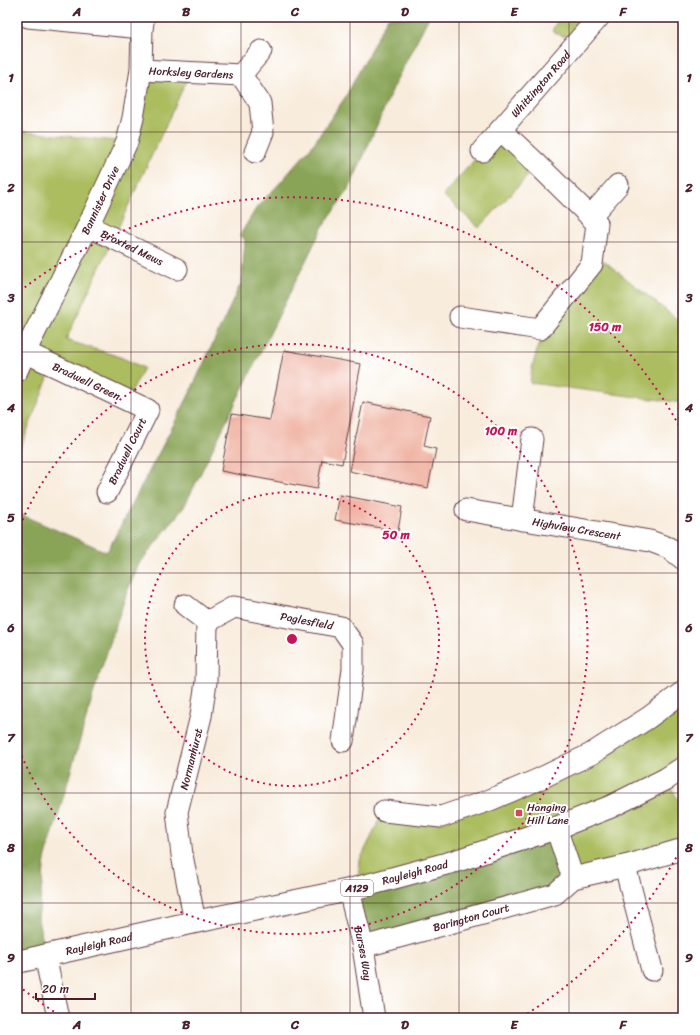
<svg xmlns="http://www.w3.org/2000/svg" width="700" height="1035" viewBox="0 0 700 1035" font-family="Sriracha,sans-serif">
	<style>
		.green { fill: #acbd60; stroke: #7b6e46 }
		.forest { fill: #89a456; stroke: #6a6240 }
		.building { fill: #eeac9a }
		.lines { fill: none; stroke-linecap: round; stroke-linejoin: round }
		.minor-casing { stroke: #643e46; stroke-width: 23 }
		.major-casing { stroke: #643e46; stroke-width: 24 }
		.minor { stroke: #fff; stroke-width: 21 }
		.major { stroke: #fff; stroke-width: 22 }
		.grid { fill: none; stroke: #4a1f2b; stroke-width: 1; stroke-opacity: 0.55 }
		.ring { fill: none; stroke: #c2185b; stroke-width: 2; stroke-dasharray: 2 4 }
		.poi-dot { fill: #d1495b; stroke: #fff; stroke-width: 1.5 }
		.labels { text-anchor: middle; stroke-width: 4; stroke-linejoin: round; paint-order: stroke }
		.shield { fill: #fff; stroke: #80626b; stroke-width: 1 }
		.shield-label { font-size: 10px; font-weight: bold; fill: #4a1f2b }
		.street-label { font-size: 11px; fill: #4a1f2b; stroke: #fff }
		.poi-label { font-size: 11px; fill: #4a1f2b; stroke: #fff; text-anchor: start }
		.centre { fill: #c2185b; stroke: #fff; stroke-width: 2 }
		.ring-label { font-size: 12px; text-anchor: middle; font-weight: bold; fill: #c2185b; stroke: #fff; stroke-width: 4; stroke-linejoin: round; paint-order: stroke }
		.neatline { fill: none; stroke: #4a1f2b; stroke-width: 1.5 }
		.grid-label { font-size: 13px; text-anchor: middle; font-weight: bold; fill: #4a1f2b }
	</style>
	<rect width="100%" height="100%" fill="#fff"/>
	<filter id="ink" filterUnits="userSpaceOnUse"><feTurbulence type="fractalNoise" baseFrequency=".025" numOctaves="2"/><feDisplacementMap in="SourceGraphic" scale="8" xChannelSelector="R" yChannelSelector="G"/><feConvolveMatrix kernelMatrix="1 2 1 2 8 2 1 2 1" color-interpolation-filters="sRGB"/></filter>
	<filter id="wash" filterUnits="userSpaceOnUse"><feTurbulence type="fractalNoise" baseFrequency=".012" numOctaves="4" result="noise"/><feDisplacementMap in="SourceGraphic" scale="16" xChannelSelector="R" yChannelSelector="G"/><feGaussianBlur stdDeviation="0.9" result="paint"/><feColorMatrix in="noise" values="0 0 0 0 0 0 0 0 0 0 0 0 0 0 0 0 0 1.4 0 .05"/><feComposite in="paint" operator="in"/></filter>
	<g filter="url(#wash)">
		<rect width="100%" height="100%" fill="#f8ecdc"/>
		<!-- green -->
		<g class="green">
			<path d="M559,17H588L569,36H562L552,31Z"/>
			<path d="M141,70L190,73L66,340L120,357L144,368L127,400L53,365L17,457V131L127,142Z"/>
			<path d="M507,136L538,165L479,228L443,195L477,157Z"/>
			<path d="M603,260L683,324V403L530,383L532,368L537,350L544,335Z"/>
			<path d="M683,692V768L666,779L683,808V849L625,866L358,888L360,860L384,811L441,817L490,800Z"/>
		</g>
		<!-- forest -->
		<g class="forest">
			<path d="M388,17H429L397,79L351,185L322,228L184,507L139,564L127,592L95,688L45,860L38,919L45,955L17,963V513L107,552L187,399L242,281L245,240L240,235L257,207L279,184L312,146L346,96Z"/>
			<path d="M556,828L573,878L363,947L349,890Z"/>
		</g>
		<g id="blocks">
			<!-- building -->
			<g class="building">
				<path d="M284,350L361,364L342,464L322,460L317,489L221,471L232,414L270,420Z"/>
				<path d="M363,402L430,416L424,446L436,449L428,488L349,471Z"/>
				<path d="M340,495L402,507L398,531L335,520Z"/>
			</g>
		</g>
	</g>
	<g filter="url(#ink)">
		<use href="#blocks" fill-opacity="0" stroke="#643e46" stroke-width="1"/>
		<g class="lines">
			<defs>
				<g id="minor">
					<path d="M28,17L142,28"/>
					<path id="s1" d="M141,70L241,75L260,103L263,132L255,152"/>
					<path d="M241,75L261,51"/>
					<path id="s2" d="M482,151L599,17"/>
					<path d="M590,217L618,185"/>
					<path id="s3" d="M88,226L177,269"/>
					<path d="M460,317L540,329L592,264L597,223L538,165L507,136L501,129"/>
					<path id="s4" d="M25,352L148,410L107,492"/>
					<path id="s5" d="M17,371L25,352L88,226L127,142L133,118L141,70L142,28L144,17"/>
					<path id="s6" d="M466,510L650,541L669,548L683,559"/>
					<path d="M522,520L532,439"/>
					<path d="M185,605L207,622L206,682L201,716L177,812L182,855L195,922"/>
					<path id="s7" d="M207,622L234,607L341,627L353,644V669L343,741"/>
					<path d="M384,811L441,817L490,800L537,780L591,754L648,718L683,692"/>
					<path d="M625,866L652,970"/>
					<path d="M573,878L625,866L683,849"/>
					<path id="s8" d="M349,890L363,947L374,1018"/>
					<path id="s9" d="M363,947L555,894L573,878L556,828"/>
					<path d="M45,955L58,1018"/>
				</g>
				<g id="major">
					<path id="s10" d="M17,962L195,922L349,890L456,861L556,828L610,807L666,779L683,768"/>
				</g>
			</defs>
			<!-- minor casing -->
			<use href="#minor" class="minor-casing"/>
			<!-- major casing -->
			<use href="#major" class="major-casing"/>
			<!-- minor -->
			<use href="#minor" class="minor"/>
			<!-- major -->
			<use href="#major" class="major"/>
		</g>
	</g>
	<!-- grid -->
	<path class="grid" d="M131,17V1018M241,17V1018M350,17V1018M459,17V1018M569,17V1018M17,132H683M17,242H683M17,352H683M17,462H683M17,573H683M17,683H683M17,793H683M17,903H683"/>
	<!-- distance rings -->
	<g class="ring">
		<circle cx="292" cy="639" r="147"/>
		<path d="M18 531A295 295 0 1 1 18 747"/>
		<path d="M682 847A442 442 0 0 1 520 1018M64 1018A442 442 0 0 1 20 987M20 291A442 442 0 0 1 682 431"/>
	</g>
	<!-- markers -->
	<rect class="poi-dot" x="515" y="809" width="8" height="8" rx="2"/>
	<g class="labels">
		<!-- shield labels -->
		<rect class="shield" x="341" y="880" width="32" height="16" rx="3"/>
		<g class="shield-label">
			<text x="357" y="892">A129</text>
		</g>
		<!-- street labels -->
		<g class="street-label">
			<text dy="4" stroke="none"><textPath href="#s1" startOffset="50">Horksley Gardens</textPath></text>
			<text dy="4" stroke="none"><textPath href="#s2" startOffset="89">Whittington Road</textPath></text>
			<text dy="4" stroke="none"><textPath href="#s5" startOffset="190">Bannister Drive</textPath></text>
			<text dy="4" stroke="none"><textPath href="#s3" startOffset="49">Broxted Mews</textPath></text>
			<text dy="4" stroke="none"><textPath href="#s4" startOffset="68">Bradwell Green</textPath></text>
			<text transform="translate(127 451) rotate(-64)" y="4">Bradwell Court</text>
			<text dy="4" stroke="none"><textPath href="#s6" startOffset="112">Highview Crescent</textPath></text>
			<text dy="4" stroke="none"><textPath href="#s7" startOffset="105">Paglesfield</textPath></text>
			<text transform="translate(191 759) rotate(-76)" y="4">Normanhurst</text>
			<text dy="4" stroke="none"><textPath href="#s10" startOffset="408">Rayleigh Road</textPath></text>
			<text dy="4" stroke="none"><textPath href="#s9" startOffset="112">Barington Court</textPath></text>
			<text dy="4" stroke="none"><textPath href="#s10" startOffset="84">Rayleigh Road</textPath></text>
			<text dy="4" stroke="none"><textPath href="#s8" startOffset="65">Burses Way</textPath></text>
		</g>
		<!-- poi labels -->
		<g class="poi-label">
			<text x="527" y="811">Hanging<tspan x="527" dy="13">Hill Lane</tspan></text>
		</g>
	</g>
	<circle cx="292" cy="639" r="6" class="centre"/>
	<g class="ring-label">
		<text x="605" y="331">150 m</text>
		<text x="501" y="435">100 m</text>
		<text x="396" y="539">50 m</text>
	</g>
	<!-- margin -->
	<rect width="700" height="1035" fill="none" stroke="#fff" stroke-width="44"/>
	<!-- scale -->
	<path d="M36 993v6h59v-6" fill="none" stroke="#4a1f2b" stroke-width="2"/>
	<text x="42" y="993" font-size="12" fill="#4a1f2b" stroke="#ffffff" stroke-width="3" paint-order="stroke">20 m</text>
	<rect x="22" y="22" width="656" height="991" class="neatline"/>
	<g class="grid-label">
		<text x="77" y="16">A</text>
		<text x="186" y="16">B</text>
		<text x="295" y="16">C</text>
		<text x="405" y="16">D</text>
		<text x="514" y="16">E</text>
		<text x="623" y="16">F</text>
		<text x="11" y="82">1</text>
		<text x="689" y="82">1</text>
		<text x="11" y="192">2</text>
		<text x="689" y="192">2</text>
		<text x="11" y="302">3</text>
		<text x="689" y="302">3</text>
		<text x="11" y="412">4</text>
		<text x="689" y="412">4</text>
		<text x="11" y="522">5</text>
		<text x="689" y="522">5</text>
		<text x="11" y="632">6</text>
		<text x="689" y="632">6</text>
		<text x="11" y="742">7</text>
		<text x="689" y="742">7</text>
		<text x="11" y="852">8</text>
		<text x="689" y="852">8</text>
		<text x="11" y="962">9</text>
		<text x="689" y="962">9</text>
		<text x="77" y="1029">A</text>
		<text x="186" y="1029">B</text>
		<text x="295" y="1029">C</text>
		<text x="405" y="1029">D</text>
		<text x="514" y="1029">E</text>
		<text x="623" y="1029">F</text>
	</g>
</svg>
